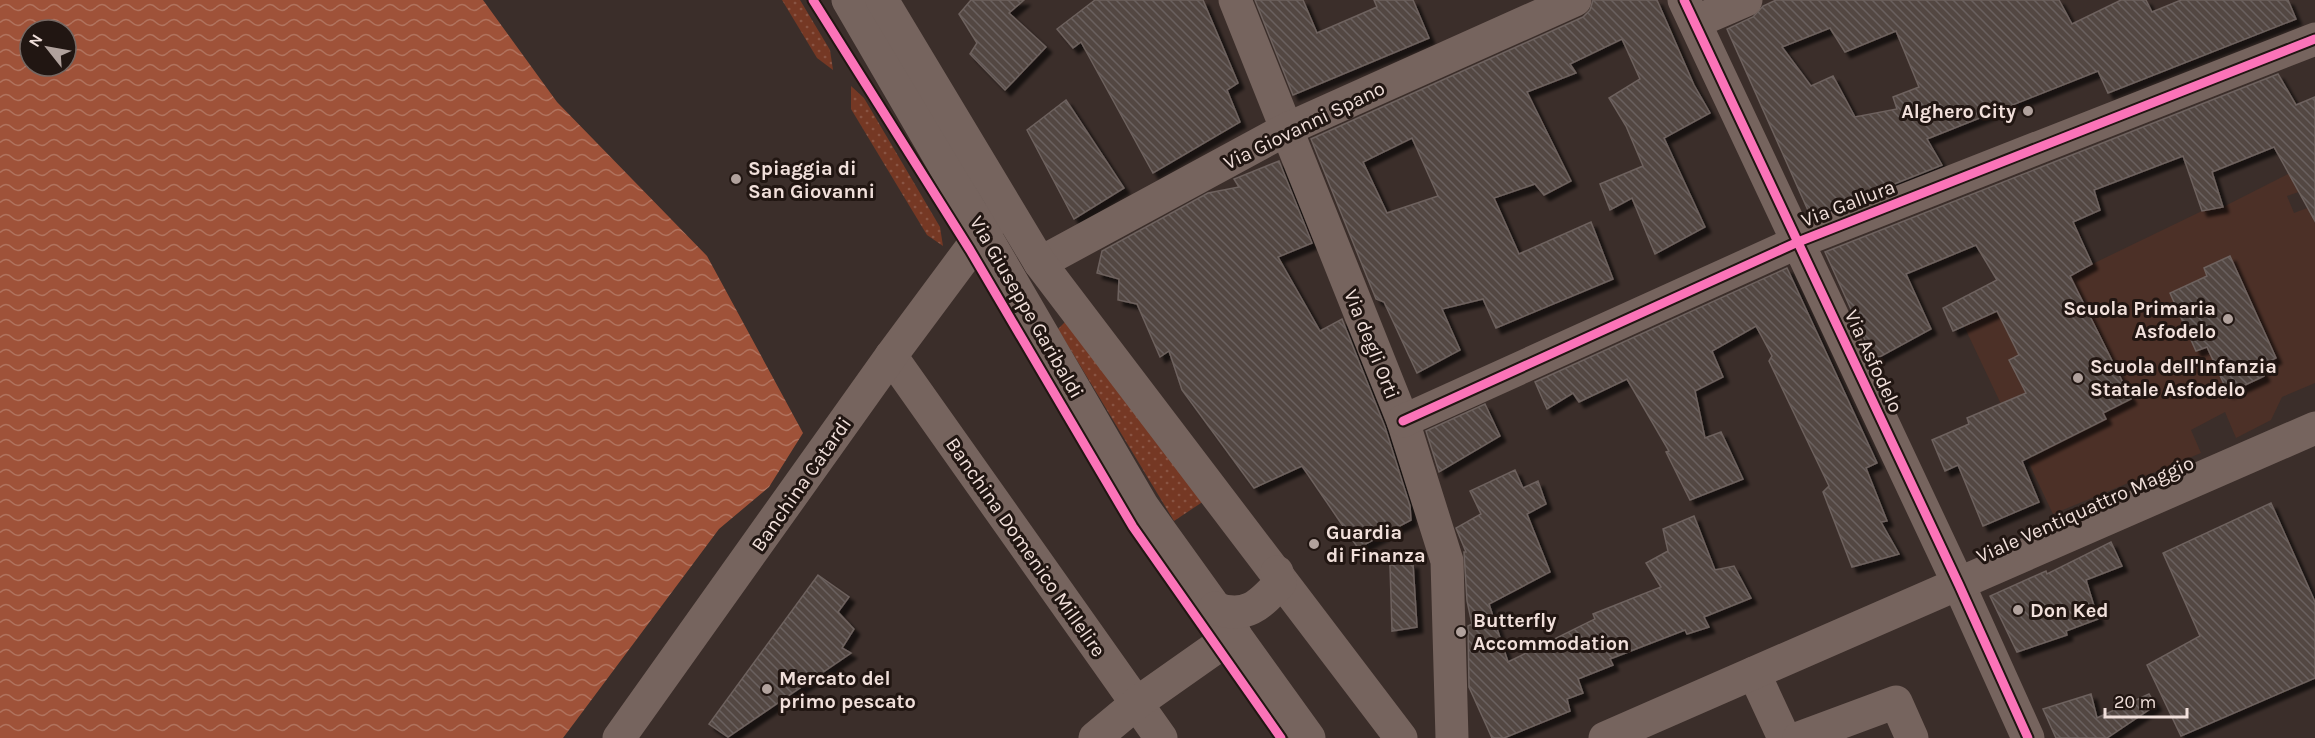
<svg xmlns="http://www.w3.org/2000/svg" width="2315" height="738" viewBox="0 0 2315 738" font-family="Karla,sans-serif">
	<style>
		.built { fill: #4c3027 }
		.grass { fill: url(#grass-dots) }
		.water { fill: url(#water-waves); fill-rule: evenodd }
		.building { fill: url(#building-back-hatch); stroke: #6e625e; stroke-width: 1.5; fill-rule: evenodd; filter: url(#shadow) }
		.lines { fill: none; stroke-linecap: round; stroke-linejoin: round }
		.minor { stroke: #76645e; stroke-width: 33 }
		.major { stroke: #76645e; stroke-width: 33 }
		.cycleway-casing { stroke: #211612; stroke-width: 13 }
		.cycleway { stroke: #fb73b8; stroke-width: 9 }
		.poi-dot { fill: #b1a29d; stroke: #211612; stroke-width: 2 }
		.labels { text-anchor: middle; stroke-width: 6; stroke-linejoin: round; paint-order: stroke }
		.poi-label { font-size: 20px; font-weight: bold; fill: #f1e0db; stroke: #211612; text-anchor: start }
		.street-label { font-size: 20px; fill: #f1e0db; stroke: #211612 }
	</style>
	<defs>
		<pattern id="grass-dots" width="8" height="8" patternUnits="userSpaceOnUse" patternTransform="scale(1.5)"><rect width="8" height="8" fill="#753824"/><path d="M2 2h.1M6 6h.1" fill="none" stroke="#895443" stroke-width="1.8" stroke-linecap="round"/></pattern>
		<pattern id="water-waves" width="16" height="10" patternUnits="userSpaceOnUse" patternTransform="scale(1.5)"><rect width="16" height="10" fill="#9f5239"/><path d="M0 5q4-4 8 0t8 0" fill="none" stroke="#b1735e"/></pattern>
		<pattern id="building-back-hatch" width="6" height="6" patternUnits="userSpaceOnUse" patternTransform="scale(1.5)"><rect width="6" height="6" fill="#524743"/><path d="M-1 5l2 2M0 0l6 6M5-1l2 2" fill="none" stroke="#6b615e"/></pattern>
		<filter id="shadow"><feDropShadow dx="5.5" dy="5.5" stdDeviation="1.5" flood-color="#0009"/></filter>
	</defs>
	<rect width="100%" height="100%" fill="#3b2e2a"/>
	<!-- built -->
	<path class="built" d="M2304,166L2313,187L2287,196L2294,213L2315,205V383L2282,397L2271,420L2236,438L2225,412L2191,430L2201,453L2053,514L1964,326L2202,211L2223,207Z"/>
	<!-- grass -->
	<g class="grass">
		<path d="M782,0H800L830,50L833,70L817,58Z"/>
		<path d="M851,86L864,98L940,227L943,246L927,235L851,109Z"/>
		<path d="M1066,321L1207,499L1174,521L1058,329Z"/>
	</g>
	<!-- water -->
	<path class="water" d="M0,0H483L557,102L707,256L803,433L769,487L719,529L563,738H0ZM30,30H66V66H30Z"/>
	<!-- building -->
	<g class="building">
		<path d="M971,0H1024L1009,13L1046,47L1005,90L970,54L977,43L959,14Z"/>
		<path d="M1095,0H1203L1238,83L1227,90L1240,122L1153,173L1081,42L1073,48L1057,29Z"/>
		<path d="M1255,0H1303L1317,33L1377,7L1374,0H1413L1429,38L1293,95Z"/>
		<path d="M1593,0H1657L1694,85L1710,113L1664,138L1705,227L1655,254L1632,198L1610,210L1600,184L1643,166L1626,126L1609,98L1640,79L1622,39L1570,64L1576,73L1527,92L1571,181L1544,195L1535,184L1494,198L1519,254L1591,222L1613,279L1496,328L1483,299L1442,309L1460,350L1417,373L1384,302L1376,299L1311,139L1583,17L1590,10ZM1412,138L1438,196L1387,213L1363,162Z"/>
		<path d="M1776,0H2059L2072,24L2121,0H2146L2152,12L2181,0H2288L2296,19L2108,93L2098,71L1927,139L1942,165L1811,217L1727,29L1753,17L1763,6ZM1830,28L1845,52L1896,31L1919,87L1893,97L1897,109L1855,117L1833,76L1811,86L1782,47Z"/>
		<path d="M2278,74L2296,105L2315,97V221L2274,147L2212,172L2223,207L2202,211L2183,156L2094,190L2100,210L2073,222L2092,264L2070,276L2131,399L2103,413L2106,419L2022,461L2039,502L1983,526L1958,465L1945,471L1932,440L1969,424L1967,418L2026,393L2009,360L2019,355L1997,311L1953,331L1943,308L1997,280L1976,245L1906,274L1931,329L1874,360L1825,252Z"/>
		<path d="M1066,100L1124,188L1074,219L1027,130Z"/>
		<path d="M1279,161L1312,243L1278,257L1320,331L1342,319L1385,427L1410,506L1411,520L1358,548L1302,466L1254,488L1182,390L1169,351L1160,357L1137,304L1118,300L1119,279L1097,273L1102,251L1208,193L1239,187L1234,179Z"/>
		<path d="M2230,256L2276,358L2260,366L2264,376L2228,393L2207,347L2196,351L2170,293L2207,276L2204,268Z"/>
		<path d="M1787,268L1877,463L1866,468L1887,521L1881,522L1899,554L1852,567L1823,492L1829,486L1769,361L1772,356L1756,326L1712,351L1723,377L1695,391L1705,438L1721,432L1743,479L1690,500L1666,452L1669,451L1627,379L1579,402L1573,393L1547,409L1535,382Z"/>
		<path d="M1485,404L1500,436L1439,472L1426,431Z"/>
		<path d="M1515,470L1523,488L1538,481L1546,504L1527,514L1550,572L1489,604L1508,662L1595,619L1593,614L1661,587L1646,563L1668,551L1663,529L1694,516L1715,570L1734,566L1751,598L1704,617L1709,627L1687,634L1685,630L1610,659L1613,665L1578,679L1583,693L1567,699L1570,711L1504,738H1492L1469,687L1468,626L1472,624L1467,601L1464,552H1466L1456,528L1481,514L1470,491Z"/>
		<path d="M2271,503L2315,602V678L2181,736L2147,665L2200,636L2163,553Z"/>
		<path d="M2111,542L2122,566L2086,580L2098,619L2066,631L2067,635L2017,652L1990,596L2046,571L2047,574Z"/>
		<path d="M1413,563L1417,627L1392,631L1390,565Z"/>
		<path d="M818,575L849,597L838,612L854,629L842,648L851,653L728,737L709,724Z"/>
		<path d="M2091,694L2097,718L2149,694L2156,705L2107,738H2056L2043,709Z"/>
	</g>
	<g class="lines">
		<!-- minor -->
		<g class="minor">
			<path d="M1235,0L1403,421L1447,561L1452,738"/>
			<path d="M1684,0L1959,585L2028,738"/>
			<path d="M1695,22L1746,0"/>
			<path d="M1040,263L1287,129L1575,0"/>
			<path d="M891,356L1161,738"/>
			<path d="M1403,421L1798,242L2315,39"/>
			<path d="M1754,673L1784,738"/>
			<path d="M619,738L891,356L992,220L1001,214"/>
			<path d="M1095,738L1137,703L1235,634"/>
			<path d="M1605,738L2315,428"/>
			<path d="M1799,738L1896,702L1912,738"/>
		</g>
		<!-- major -->
		<g class="major">
			<path d="M848,0L1143,507L1309,738"/>
			<path d="M882,0L1040,263L1401,738"/>
			<path d="M1215,608C1245,620 1260,605 1280,583L1277,572"/>
		</g>
		<defs>
			<g id="cycleway">
				<path d="M813,0L970,250L1133,527L1281,738"/>
				<path d="M1684,0L1959,585L2028,738"/>
				<path d="M1403,421L1798,242L2315,39"/>
			</g>
		</defs>
		<!-- cycleway casing -->
		<use href="#cycleway" class="cycleway-casing"/>
		<!-- cycleway -->
		<use href="#cycleway" class="cycleway"/>
	</g>
	<!-- markers -->
	<g class="poi-dot">
		<circle cx="2028" cy="111" r="6"/>
		<circle cx="736" cy="179" r="6"/>
		<circle cx="2228" cy="319" r="6"/>
		<circle cx="2078" cy="378" r="6"/>
		<circle cx="1314" cy="544" r="6"/>
		<circle cx="2018" cy="610" r="6"/>
		<circle cx="1461" cy="632" r="6"/>
		<circle cx="767" cy="689" r="6"/>
	</g>
	<g class="labels">
		<!-- poi labels -->
		<g class="poi-label">
			<text x="2016" y="118" text-anchor="end">Alghero City</text>
			<text x="748" y="175">Spiaggia di<tspan x="748" dy="23">San Giovanni</tspan></text>
			<text x="2216" y="315" text-anchor="end">Scuola Primaria<tspan x="2216" dy="23">Asfodelo</tspan></text>
			<text x="2090" y="373">Scuola dell'Infanzia<tspan x="2090" dy="23">Statale Asfodelo</tspan></text>
			<text x="1326" y="539">Guardia<tspan x="1326" dy="23">di Finanza</tspan></text>
			<text x="2030" y="617">Don Ked</text>
			<text x="1473" y="627">Butterfly<tspan x="1473" dy="23">Accommodation</tspan></text>
			<text x="779" y="685">Mercato del<tspan x="779" dy="23">primo pescato</tspan></text>
		</g>
		<!-- street labels -->
		<g class="street-label">
			<text transform="translate(1304 125) rotate(-26)" y="7">Via Giovanni Spano</text>
			<text transform="translate(1848 203) rotate(-21)" y="7">Via Gallura</text>
			<text transform="translate(1027 307) rotate(60)" y="7">Via Giuseppe Garibaldi</text>
			<text transform="translate(1372 344) rotate(68)" y="7">Via degli Orti</text>
			<text transform="translate(1874 361) rotate(65)" y="7">Via Asfodelo</text>
			<text transform="translate(801 484) rotate(-55)" y="7">Banchina Catardi</text>
			<text transform="translate(2085 509) rotate(-24)" y="7">Viale Ventiquattro Maggio</text>
			<text transform="translate(1026 547) rotate(55)" y="7">Banchina Domenico Millelire</text>
		</g>
	</g>
	<!-- north arrow -->
	<g transform="translate(48 48) rotate(301)"><circle r="28" fill="#211612" stroke="#746762" stroke-width="1.5"/>
	<path d="M0-4.5L10 22L0 15L-10 22Z" fill="#b1a29d"/>
	<text y="-9" font-size="16" font-weight="bold" text-anchor="middle" fill="#f1e0db">N</text>
	</g>
	<!-- scale -->
	<path d="M2105 708v9h82v-9" fill="none" stroke="#f1e0db" stroke-width="3"/>
	<text x="2114" y="708" font-size="18" fill="#f1e0db" stroke="#211612" stroke-width="4.5" paint-order="stroke">20 m</text>
</svg>
